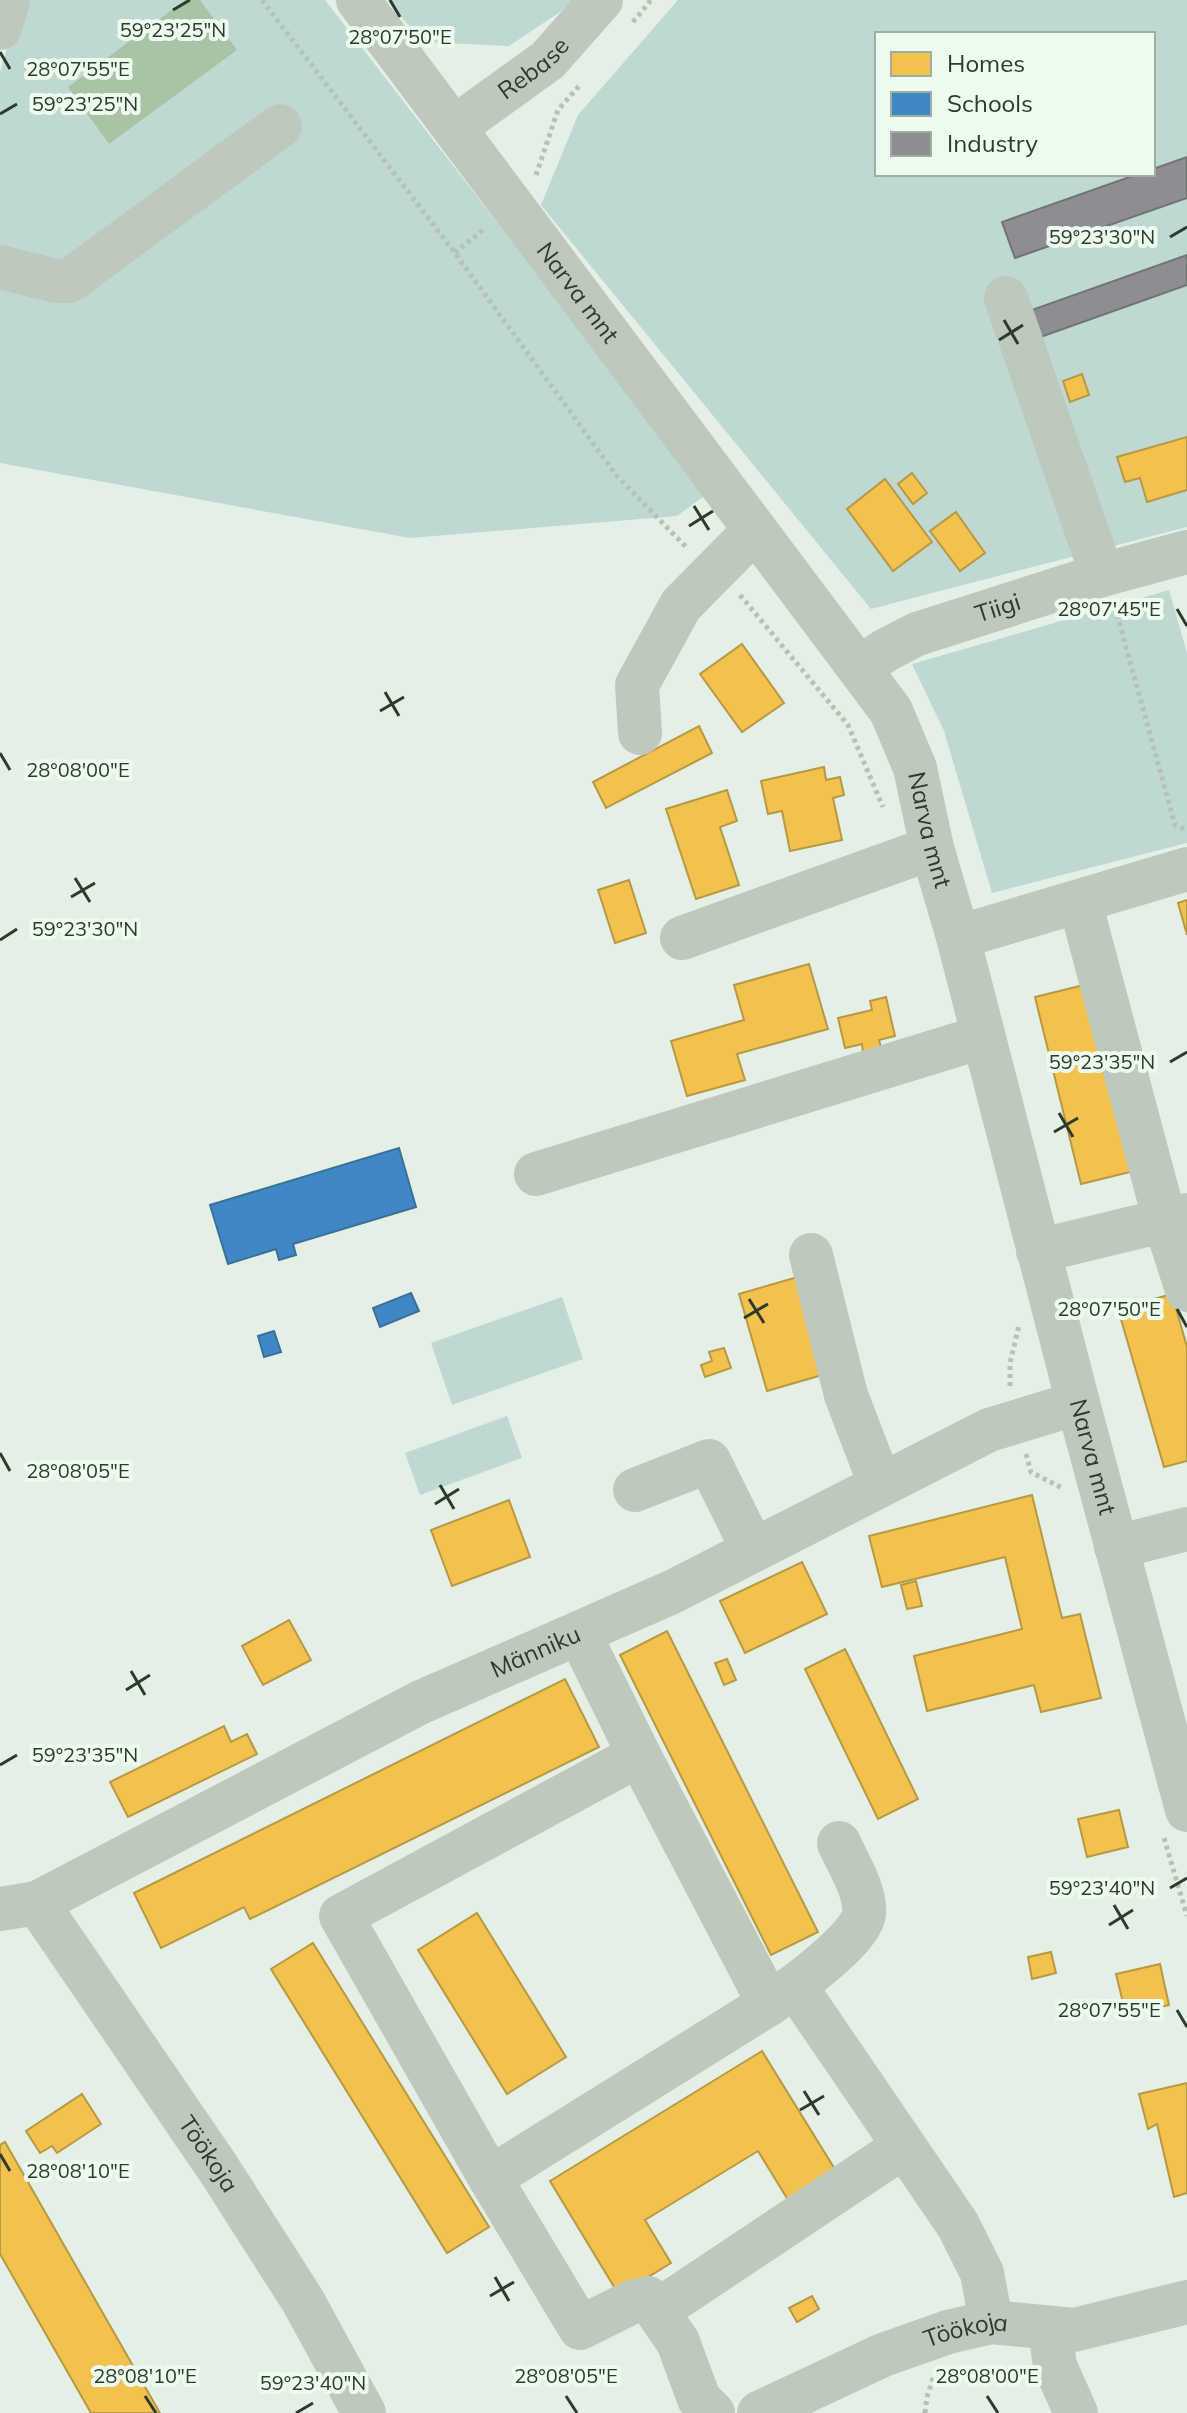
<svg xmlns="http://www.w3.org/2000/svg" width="1187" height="2413" viewBox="0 0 1187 2413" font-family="Mulish,sans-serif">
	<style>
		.green { fill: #bfd8d2; fill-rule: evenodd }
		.homes { fill: #f2c14e; stroke: #b79944; stroke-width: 2 }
		.schools { fill: #3f88c5; stroke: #397197; stroke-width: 2 }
		.industry { fill: #8d8d92; stroke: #707473; stroke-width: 2 }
		.building { fill: #aac3a7 }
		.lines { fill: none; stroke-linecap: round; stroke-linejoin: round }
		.path { stroke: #b6c2b6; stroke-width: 5; stroke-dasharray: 4 4; stroke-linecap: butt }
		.minor { stroke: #bec9be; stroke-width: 44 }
		.ticks { fill: none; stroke: #2c3b2b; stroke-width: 3 }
		.labels { text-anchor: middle; stroke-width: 8; stroke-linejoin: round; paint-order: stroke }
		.street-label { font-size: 24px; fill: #2c3b2b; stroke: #edfbef }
		.ticks-label { font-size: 20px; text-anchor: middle; fill: #2c3b2b; stroke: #edfbef; stroke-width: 8; stroke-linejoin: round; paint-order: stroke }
	</style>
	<rect width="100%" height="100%" fill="#e4f0e6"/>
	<!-- green -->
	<g class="green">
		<path d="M21,0H325L707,494L677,516L410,538L0,463V72Z"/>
		<path d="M387,0H578L509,46L423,42Z"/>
		<path d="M678,0H1187V527L871,609L541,205L578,115ZM877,34H1153V174H877Z"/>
		<path d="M1169,590L1187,653V843L992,893L944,731L912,664Z"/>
		<path d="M562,1297L583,1359L452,1405L431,1343Z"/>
		<path d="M507,1416L522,1458L420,1495L405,1453Z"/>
	</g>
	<!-- homes -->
	<g class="homes">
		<path d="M1082,374L1089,395L1070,402L1063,381Z"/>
		<path d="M1187,437V490L1147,502L1140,478L1125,482L1117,457Z"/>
		<path d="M912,473L927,493L913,504L898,484Z"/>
		<path d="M885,479L932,542L893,571L847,509Z"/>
		<path d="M956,512L985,553L960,571L930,531Z"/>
		<path d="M742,644L784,703L742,732L700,674Z"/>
		<path d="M699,726L712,753L606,808L593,782Z"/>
		<path d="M824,767L826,780L840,777L844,795L833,798L842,840L790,851L782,811L768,814L761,781Z"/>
		<path d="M727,790L737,821L720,827L739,885L696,899L666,809Z"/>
		<path d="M629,880L646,933L615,943L598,890Z"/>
		<path d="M1187,900V935L1178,903Z"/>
		<path d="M809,964L828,1029L737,1054L745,1080L687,1096L671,1041L744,1020L734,985Z"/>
		<path d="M1088,984L1134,1171L1081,1184L1035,997Z"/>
		<path d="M886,997L895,1036L879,1040L881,1047L863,1052L862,1044L845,1048L838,1018L872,1010L870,1001Z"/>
		<path d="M801,1276L829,1373L767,1391L739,1294Z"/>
		<path d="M1172,1294L1187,1347V1461L1164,1467L1118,1309Z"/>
		<path d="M724,1348L731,1368L705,1377L701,1365L712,1361L709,1352Z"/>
		<path d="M1032,1495L1062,1618L1080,1614L1101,1698L1041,1712L1034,1685L927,1711L914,1656L1022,1629L1005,1557L882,1587L869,1536Z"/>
		<path d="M509,1500L530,1557L452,1586L431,1530Z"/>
		<path d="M802,1562L827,1614L745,1653L720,1601Z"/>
		<path d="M916,1581L922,1606L907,1609L901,1585Z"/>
		<path d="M289,1620L311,1660L263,1685L242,1646Z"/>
		<path d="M667,1631L818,1932L771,1955L620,1655Z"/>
		<path d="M845,1649L918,1799L878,1819L805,1669Z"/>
		<path d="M727,1659L736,1680L724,1685L715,1663Z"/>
		<path d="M565,1679L599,1747L250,1919L244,1907L161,1948L134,1893Z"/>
		<path d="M224,1726L231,1742L247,1734L257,1754L128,1817L110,1782Z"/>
		<path d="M1119,1810L1128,1847L1087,1857L1078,1819Z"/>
		<path d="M477,1913L566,2057L507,2094L418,1950Z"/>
		<path d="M313,1943L489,2227L447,2253L271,1969Z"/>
		<path d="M1051,1952L1056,1973L1032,1979L1028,1957Z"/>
		<path d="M1160,1964L1169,2005L1126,2015L1116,1974Z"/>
		<path d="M762,2051L836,2171L788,2200L758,2151L645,2220L671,2263L619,2295L550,2181Z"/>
		<path d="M1187,2083V2193L1174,2197L1157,2124L1148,2129L1139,2094Z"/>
		<path d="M82,2094L101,2124L57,2153L52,2146L40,2153L26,2131Z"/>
		<path d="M5,2142L160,2413H91L0,2254V2145Z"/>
		<path d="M812,2296L819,2309L797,2322L789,2308Z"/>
	</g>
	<!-- schools -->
	<g class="schools">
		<path d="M399,1148L416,1207L293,1244L296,1255L279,1260L276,1249L228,1264L210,1205Z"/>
		<path d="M411,1293L419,1311L380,1327L373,1308Z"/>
		<path d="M274,1331L281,1352L264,1357L258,1336Z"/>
	</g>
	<!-- industry -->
	<g class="industry">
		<path d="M1187,157V198L1015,258L1002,222L1138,174H1153V169Z"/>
		<path d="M1187,255V285L1035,339L1026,312Z"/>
	</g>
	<!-- building -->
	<path class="building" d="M185,0H200L237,50L109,144L68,87Z"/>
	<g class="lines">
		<!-- path -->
		<g class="path">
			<path d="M262,0L455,253L616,475L688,549"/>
			<path d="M633,22L651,0"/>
			<path d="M536,175L558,110L580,85"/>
			<path d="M455,253L485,228"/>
			<path d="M740,595L848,725L883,807"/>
			<path d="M1115,607L1175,825L1187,830"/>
			<path d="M1010,1386V1363L1019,1325"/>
			<path d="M1026,1454L1031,1472L1062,1488"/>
			<path d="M1164,1838L1187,1916"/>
			<path d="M925,2413L927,2397L934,2375"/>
		</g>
		<!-- minor -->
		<g class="minor">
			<path id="s1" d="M358,0L891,711L915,768L932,848L958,937L1078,1403L1187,1810"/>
			<path d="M0,28L8,0"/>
			<path id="s2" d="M455,127L548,60L601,0"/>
			<path d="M0,267L56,281H69L280,126"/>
			<path d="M1006,298L1102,575"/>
			<path id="s3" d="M861,667L886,650L917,634L1102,575L1187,552"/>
			<path d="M640,733L637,685L681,605L755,530"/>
			<path d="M1080,902L1165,1221L1187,1290"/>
			<path d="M958,937L1187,869"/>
			<path d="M682,938L932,848"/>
			<path d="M536,1174L982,1037"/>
			<path d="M1038,1251L1187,1215"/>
			<path d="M811,1255L846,1395L880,1484"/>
			<path d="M635,1490L709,1461L753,1550"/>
			<path d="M1116,1547L1187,1529"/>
			<path d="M579,1633L639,1755L769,2004"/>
			<path d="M639,1755L341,1916L490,2178L580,2328L634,2301L648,2298L678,2342L699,2399L713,2413"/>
			<path id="s4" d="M37,1903L218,2168L303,2301L364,2413"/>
			<path id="s5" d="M0,1909L37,1903L419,1703L672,1592L989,1430L1078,1403"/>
			<path d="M795,1986L958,2225L982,2273L991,2322"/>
			<path d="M490,2178L769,2004C791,1989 861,1939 864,1914C866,1890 848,1864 839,1843"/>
			<path d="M657,2311L903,2147"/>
			<path d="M1050,2329L1055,2366L1076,2413"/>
			<path id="s6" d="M759,2413L883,2355L948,2332L991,2322L1074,2330L1187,2302"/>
		</g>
	</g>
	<!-- ticks -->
	<path class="ticks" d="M390,0L400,17M173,10L190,0M0,52L10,69M0,114L17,104M1170,237L1187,227M1004,320L1018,344M999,340L1023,325M694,506L709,530M689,526L713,511M1177,609L1187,626M385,692L399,716M380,711L404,697M0,753L10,770M75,878L90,902M71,897L95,883M0,940L17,929M1170,1062L1187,1052M1059,1113L1073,1137M1054,1132L1078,1118M749,1299L764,1323M1177,1309L1187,1327M744,1318L768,1304M0,1453L10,1471M440,1485L454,1509M435,1504L459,1489M131,1671L145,1695M126,1690L150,1675M0,1765L17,1755M1170,1888L1187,1878M1114,1905L1128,1929M1109,1925L1133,1910M1177,2010L1187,2027M804,2091L819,2115M800,2110L824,2096M0,2154L10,2171M495,2277L509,2301M490,2296L514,2282M145,2396L156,2413M566,2396L577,2413M987,2396L998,2413M296,2413L313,2403"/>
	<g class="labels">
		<!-- street labels -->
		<g class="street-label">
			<text dy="8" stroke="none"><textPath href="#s2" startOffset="98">Rebase</textPath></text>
			<text dy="8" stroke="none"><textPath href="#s1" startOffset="366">Narva mnt</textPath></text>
			<text dy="8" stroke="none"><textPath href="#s3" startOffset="150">Tiigi</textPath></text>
			<text dy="8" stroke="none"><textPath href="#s1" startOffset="1014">Narva mnt</textPath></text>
			<text dy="8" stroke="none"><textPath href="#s1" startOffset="1662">Narva mnt</textPath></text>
			<text dy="8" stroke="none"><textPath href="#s5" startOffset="596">Männiku</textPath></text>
			<text dy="8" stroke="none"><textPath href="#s4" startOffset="304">Töökoja</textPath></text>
			<text dy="8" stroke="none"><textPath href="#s6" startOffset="224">Töökoja</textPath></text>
		</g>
	</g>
	<g class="ticks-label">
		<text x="173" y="37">59°23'25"N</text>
		<text x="400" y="44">28°07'50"E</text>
		<text x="78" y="76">28°07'55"E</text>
		<text x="85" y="111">59°23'25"N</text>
		<text x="1102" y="244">59°23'30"N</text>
		<text x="1109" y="616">28°07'45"E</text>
		<text x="78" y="777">28°08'00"E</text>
		<text x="85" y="936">59°23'30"N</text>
		<text x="1102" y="1069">59°23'35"N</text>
		<text x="1109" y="1316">28°07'50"E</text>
		<text x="78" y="1478">28°08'05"E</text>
		<text x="85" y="1762">59°23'35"N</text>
		<text x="1102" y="1895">59°23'40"N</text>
		<text x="1109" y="2017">28°07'55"E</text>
		<text x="78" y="2178">28°08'10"E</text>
		<text x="145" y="2383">28°08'10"E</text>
		<text x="566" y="2383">28°08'05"E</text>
		<text x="987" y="2383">28°08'00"E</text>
		<text x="313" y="2390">59°23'40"N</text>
	</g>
	<!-- legend -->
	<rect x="875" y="32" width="280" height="144" fill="#edfbef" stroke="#a0aea1" stroke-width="2"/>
	<rect x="891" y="52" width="40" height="24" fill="#f2c14e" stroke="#a0aea1" stroke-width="2"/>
	<text x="947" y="72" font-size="24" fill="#2c3b2b">Homes</text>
	<rect x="891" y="92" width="40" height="24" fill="#3f88c5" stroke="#a0aea1" stroke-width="2"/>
	<text x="947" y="112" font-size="24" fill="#2c3b2b">Schools</text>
	<rect x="891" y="132" width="40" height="24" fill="#8d8d92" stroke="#a0aea1" stroke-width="2"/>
	<text x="947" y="152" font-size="24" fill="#2c3b2b">Industry</text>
</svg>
